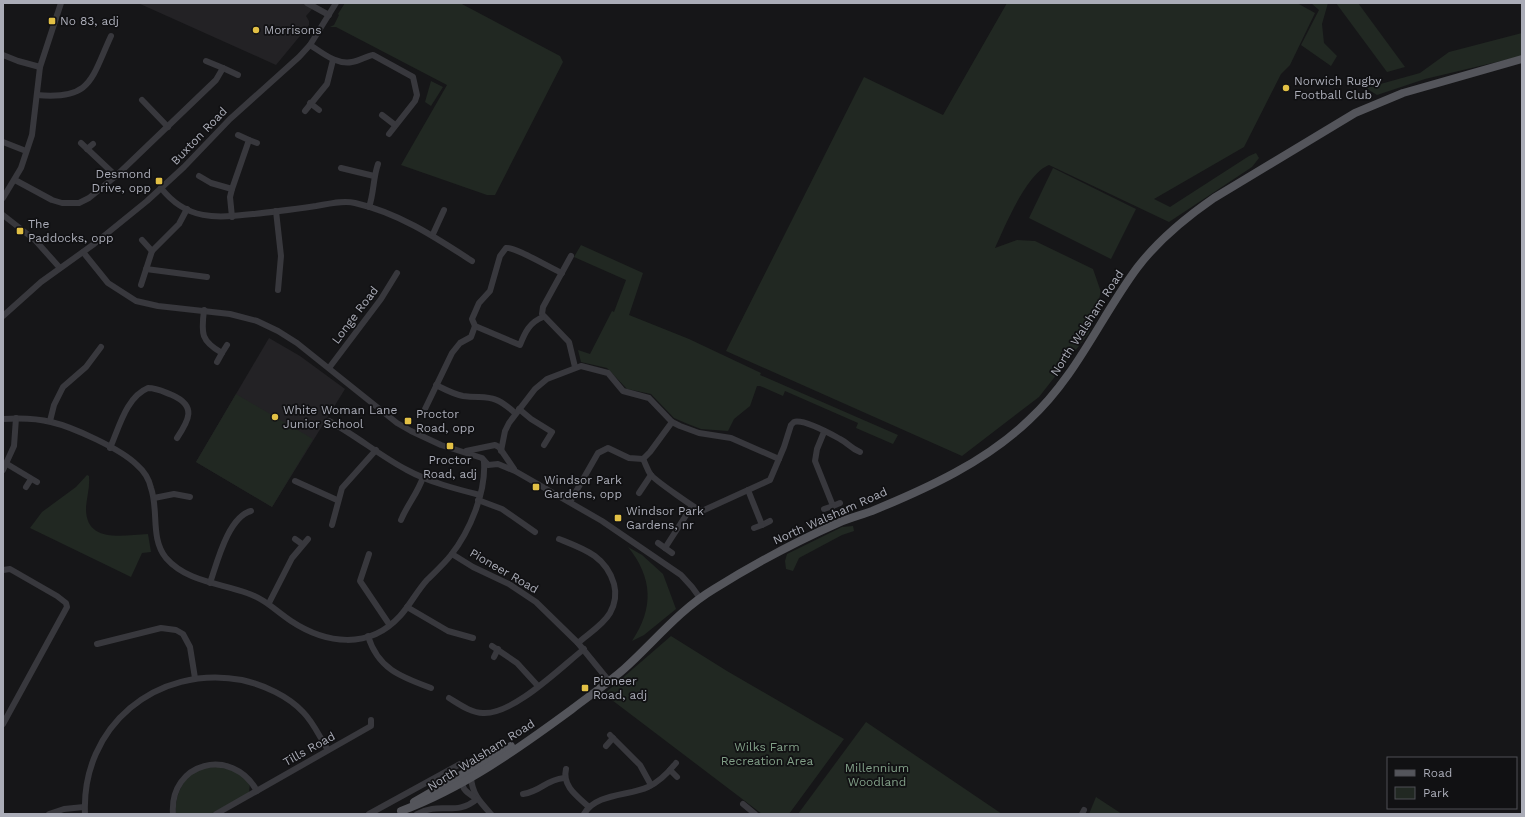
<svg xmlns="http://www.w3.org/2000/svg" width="1525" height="817" viewBox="0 0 1525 817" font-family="'Work Sans',sans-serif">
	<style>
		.built { fill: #232225 }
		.green { fill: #212822 }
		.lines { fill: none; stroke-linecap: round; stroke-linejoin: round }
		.minor { stroke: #38383d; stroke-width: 6 }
		.major { stroke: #54555b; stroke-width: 8 }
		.poi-dot { fill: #e2c045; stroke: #111113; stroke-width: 1.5 }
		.labels { text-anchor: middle; stroke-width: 3.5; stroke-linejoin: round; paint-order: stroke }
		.poi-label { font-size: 12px; fill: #aaacb7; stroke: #111113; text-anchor: start }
		.street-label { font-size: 12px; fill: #aaacb7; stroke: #111113 }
		.park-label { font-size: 12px; fill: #82a088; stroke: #111113 }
	</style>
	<rect width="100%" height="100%" fill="#161618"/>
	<!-- built -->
	<g class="built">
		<path d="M138,3H309L315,6L306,16L309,21V25L276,65Z"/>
		<path d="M269,338L300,356L345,389L272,507L196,462Z"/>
	</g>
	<!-- green -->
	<g class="green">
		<path d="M345,3H460L560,56L563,62L495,195H487L401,165L447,85L336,27H330L334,25L339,15L338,14Z"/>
		<path d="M1007,3H1297L1315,13L1290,65L1281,74L1244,147L1154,199L1170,207L1173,205L1249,156L1256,153L1259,158L1252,167L1169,222L1049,165C1027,173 1005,226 995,248L1017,240L1035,241L1093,269L1101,292L1089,333L1039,397L962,456L726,351L864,77L943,115Z"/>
		<path d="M1311,3H1328L1322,24L1324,43L1337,56L1331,66L1301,45L1319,10Z"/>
		<path d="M1336,3H1358L1405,67L1387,72Z"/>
		<path d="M1522,33V56L1425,79L1377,95L1366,88L1420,73L1449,52Z"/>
		<path d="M431,81L443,87L431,106L425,102Z"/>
		<path d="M1053,168L1136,209L1111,259L1029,218Z"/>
		<path d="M581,245L643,273L629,315L689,339L761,373L760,375L898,435L893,444L856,428L858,423L785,391L783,396L760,386H757L750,406L734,419L728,431L701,429L688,424L674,418L651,394L627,389L607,368L581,362L578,350L590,354L612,311L614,312L626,280L574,257Z"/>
		<path d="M236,394L313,439L272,507L196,462Z"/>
		<path d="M87,475L89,476C90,487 87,496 86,507C85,544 123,535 148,534L151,552L142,553L131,577L30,528L42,512L76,487Z"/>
		<path d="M853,526L854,531L842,535L799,558L793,571L786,569L785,561L787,554L842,527Z"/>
		<path d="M628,547L642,555L663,574L676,609L644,635L632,641C654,608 653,578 628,547Z"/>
		<path d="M671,636L727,671L844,739L789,814H762L604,694Z"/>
		<path d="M866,722L1002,814H798Z"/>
		<path d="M220,767L238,772L250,783L249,793L211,814H176C174,796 184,773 204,768C209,767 215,767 220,767Z"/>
		<path d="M1096,797L1122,814H1089Z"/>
	</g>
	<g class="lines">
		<!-- minor -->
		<g class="minor">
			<path d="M307,3L329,15"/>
			<path d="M310,45C323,53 336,65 352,62C360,61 366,56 373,55L413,77L417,95L415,101L389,134"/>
			<path d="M3,55L18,61L40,67"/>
			<path d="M223,68L238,75"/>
			<path d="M37,95C92,100 91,79 111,36"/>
			<path d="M142,100L168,127"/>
			<path d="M310,103L319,110"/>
			<path d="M305,111L327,84L333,60"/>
			<path d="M382,115L395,125"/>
			<path d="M249,140L257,143"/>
			<path d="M3,142L26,151"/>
			<path d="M81,143L116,176"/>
			<path d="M87,149L93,144"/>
			<path d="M341,168L374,176"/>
			<path d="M199,176L211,183L232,189"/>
			<path d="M15,180L52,200L62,203H79L89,198L116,176L216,80L223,68L206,61"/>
			<path d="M161,188C187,221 216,218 253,214C274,212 295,209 316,206C328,204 343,200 355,203C399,213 435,237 472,261"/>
			<path d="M3,198L21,168L32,135L40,67L61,3"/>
			<path d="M369,207C374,193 373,178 378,164"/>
			<path d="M276,211L281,256L278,290"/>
			<path d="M3,215L35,240L60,268"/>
			<path d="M232,217L230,197L232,189L249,140L238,135"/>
			<path d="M433,234L444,210"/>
			<path d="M142,240L152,251"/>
			<path d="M83,252L108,283L136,301L158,306L230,314L257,321L278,331L297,343L397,423L411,431L441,445L482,458L488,465L498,464L515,471L602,521L681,575L692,587L700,598"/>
			<path d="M571,256L543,307L542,314L569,342L575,367"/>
			<path d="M146,269L207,277"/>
			<path d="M141,285L152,251L179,224L187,209"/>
			<path d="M204,310C201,334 201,341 222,353L227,345"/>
			<path d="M3,316L41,282L94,244L147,201L184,167L230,119L299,57L310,45L336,3"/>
			<path d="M543,317C530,322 525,332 520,345L475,326L472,319L479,303L490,291L500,256L506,248C514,246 550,268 562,273"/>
			<path d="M217,362L222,353"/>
			<path d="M329,368L381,299L397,273"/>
			<path d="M436,385C444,389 453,394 463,396C489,399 493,393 515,413"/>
			<path d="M425,409L452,353L460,343L471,337L475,326"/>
			<path d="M519,409L531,419L552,432L544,445"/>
			<path d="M3,419C19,418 35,418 51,422C73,427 121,449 137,465C144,471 149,479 151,488C159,511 150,538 166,558C187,582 220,583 247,593C265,599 276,611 291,621C326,644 369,650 400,616C410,605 417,591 427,580C435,572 444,564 451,555C470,531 486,492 484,462"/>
			<path d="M50,421L54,405L63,387L86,367L101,347"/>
			<path d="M329,421C357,436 380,456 407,470C429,482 456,489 480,495"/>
			<path d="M824,432L817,449L815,461L833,506L840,503"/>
			<path d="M110,448C119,428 126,397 148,388C157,388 164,392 172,395C197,406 189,420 177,438"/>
			<path d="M466,451L495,445L499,447L514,469"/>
			<path d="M501,451L505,431L509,423L535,389L547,379L581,366L608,373L623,391L649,398L672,422L680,426L699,433L731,438L779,459"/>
			<path d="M643,459C646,464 647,470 651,475C655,480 697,510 702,511L770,480L784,447L791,425L794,422C803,419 831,434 840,439C848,443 850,448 860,452"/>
			<path d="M7,464L37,482"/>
			<path d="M3,470L14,446L16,418"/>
			<path d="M295,481L337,500"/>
			<path d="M26,487L31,479"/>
			<path d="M748,490L762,525L770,521"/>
			<path d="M639,493L651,475"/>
			<path d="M154,498L174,494L190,497"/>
			<path d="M478,500L502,509L535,532"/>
			<path d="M570,502L598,453L608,448L629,458L643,459L650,452L672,422"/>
			<path d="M824,509L833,506"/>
			<path d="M401,520C407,505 418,493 423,477"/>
			<path d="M332,525L342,488L376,450"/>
			<path d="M754,528L762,525"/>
			<path d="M295,539L302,544"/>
			<path d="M559,539C584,549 606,556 614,584C617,595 615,604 610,613C603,625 588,634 578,643"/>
			<path d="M658,543L665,548"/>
			<path d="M672,553L665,548L692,506"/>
			<path d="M369,554L360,581L389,624"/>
			<path d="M452,554L473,567L509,584L536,602L578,643L609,681"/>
			<path d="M3,570L10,569L57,596L66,603L67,607L3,724"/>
			<path d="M210,583C217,563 228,517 251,511"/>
			<path d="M269,603L292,558L308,539"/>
			<path d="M407,607L448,631L473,638"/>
			<path d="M368,636C378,669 401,677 431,688"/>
			<path d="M97,644L161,628L176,630L183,634L190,647L195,678"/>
			<path d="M492,646L517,663L538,686"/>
			<path d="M494,657L498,649"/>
			<path d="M449,698C459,704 471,713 483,713C513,715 560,668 584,649"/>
			<path d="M610,735L640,765L651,785"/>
			<path d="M606,746L613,738"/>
			<path d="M566,769C562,786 577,796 589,807"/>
			<path d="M670,770L677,777"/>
			<path d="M469,776L471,777C472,794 480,802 491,814"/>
			<path d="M462,779C461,790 469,794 477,799"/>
			<path d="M523,794C542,791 545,780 564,778"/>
			<path d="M743,804L755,814"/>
			<path d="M49,814L64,809L84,807"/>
			<path d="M85,814C81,726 157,664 242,680C264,685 288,696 303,712C314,723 320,738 328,750"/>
			<path d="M173,814C169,762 232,746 257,791"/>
			<path d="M216,814L371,726V720"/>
			<path d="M369,814L460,764"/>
			<path d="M417,814C440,801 456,817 477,799"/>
			<path d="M584,814C596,793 629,796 648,787C659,782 668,773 676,763"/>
			<path d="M1082,814L1084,810"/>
		</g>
		<!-- major -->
		<g class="major">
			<path d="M414,802L511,746"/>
			<path d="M401,811C463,788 518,749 571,710C589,696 607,684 624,669C654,642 679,610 714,589C754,564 795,542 838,523C849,518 861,515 872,511C928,488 985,462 1029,420C1076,377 1100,318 1137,268C1159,239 1185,218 1214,198L1355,113L1403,93L1522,59"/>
		</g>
	</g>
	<!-- markers -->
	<g class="poi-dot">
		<rect x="48" y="17" width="8" height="8" rx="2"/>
		<circle cx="256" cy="30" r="4"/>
		<circle cx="1286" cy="88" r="4"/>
		<rect x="155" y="177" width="8" height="8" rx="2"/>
		<rect x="16" y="227" width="8" height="8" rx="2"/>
		<circle cx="275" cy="417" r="4"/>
		<rect x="404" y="417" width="8" height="8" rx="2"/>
		<rect x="446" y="442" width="8" height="8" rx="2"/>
		<rect x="532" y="483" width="8" height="8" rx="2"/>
		<rect x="614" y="514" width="8" height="8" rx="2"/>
		<rect x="581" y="684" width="8" height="8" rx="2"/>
	</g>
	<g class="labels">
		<!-- poi labels -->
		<g class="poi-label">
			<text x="60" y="25">No 83, adj</text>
			<text x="264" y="34">Morrisons</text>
			<text x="1294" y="85">Norwich Rugby<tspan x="1294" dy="14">Football Club</tspan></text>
			<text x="151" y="178" text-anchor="end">Desmond<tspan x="151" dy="14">Drive, opp</tspan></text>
			<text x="28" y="228">The<tspan x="28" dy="14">Paddocks, opp</tspan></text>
			<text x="283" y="414">White Woman Lane<tspan x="283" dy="14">Junior School</tspan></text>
			<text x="416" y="418">Proctor<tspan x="416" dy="14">Road, opp</tspan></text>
			<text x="450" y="464" text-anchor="middle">Proctor<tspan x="450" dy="14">Road, adj</tspan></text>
			<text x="544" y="484">Windsor Park<tspan x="544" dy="14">Gardens, opp</tspan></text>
			<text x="626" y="515">Windsor Park<tspan x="626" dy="14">Gardens, nr</tspan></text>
			<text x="593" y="685">Pioneer<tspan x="593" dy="14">Road, adj</tspan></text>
		</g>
		<!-- street labels -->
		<g class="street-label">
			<text transform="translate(199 136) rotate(-46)" y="4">Buxton Road</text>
			<text transform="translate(355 315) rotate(-53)" y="4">Longe Road</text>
			<text transform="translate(1087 323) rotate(-57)" y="4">North Walsham Road</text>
			<text transform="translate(830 516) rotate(-24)" y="4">North Walsham Road</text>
			<text transform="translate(504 571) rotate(30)" y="4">Pioneer Road</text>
			<text transform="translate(309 749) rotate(-29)" y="4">Tills Road</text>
			<text transform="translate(481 755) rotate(-32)" y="4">North Walsham Road</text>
		</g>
		<!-- park labels -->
		<g class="park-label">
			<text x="767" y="751">Wilks Farm<tspan x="767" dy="14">Recreation Area</tspan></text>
			<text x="877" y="772">Millennium<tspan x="877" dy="14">Woodland</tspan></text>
		</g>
	</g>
	<!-- border -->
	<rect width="1525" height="817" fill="none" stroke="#aaacb7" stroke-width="8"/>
	<!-- legend -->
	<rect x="1387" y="757" width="130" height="52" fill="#111113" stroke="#4e4f55"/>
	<rect x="1395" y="770" width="20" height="6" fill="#54555b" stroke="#4e4f55"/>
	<text x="1423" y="777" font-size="12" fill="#aaacb7">Road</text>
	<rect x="1395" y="787" width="20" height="12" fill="#212822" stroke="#4e4f55"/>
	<text x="1423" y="797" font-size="12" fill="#aaacb7">Park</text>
</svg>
